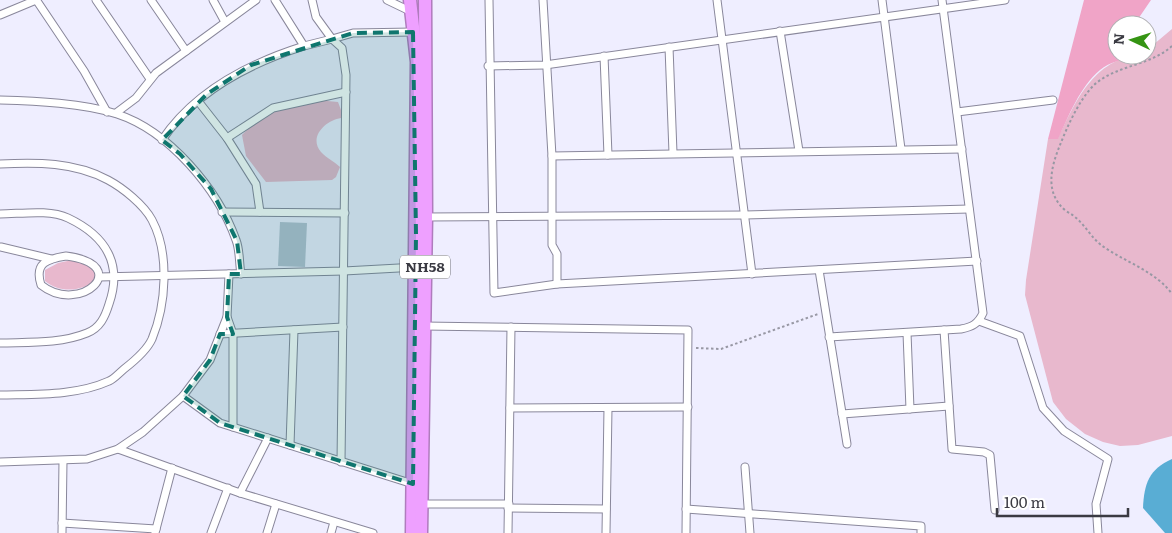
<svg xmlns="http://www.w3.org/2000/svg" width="1172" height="533" viewBox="0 0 1172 533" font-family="Literata,serif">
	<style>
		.green { fill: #e8b8cd }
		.forest { fill: #f0a4c7 }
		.water { fill: #59add4 }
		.building { fill: #b6c1d3 }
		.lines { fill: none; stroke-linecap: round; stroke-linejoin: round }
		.street-casing { stroke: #89879b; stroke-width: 9 }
		.highway-casing { stroke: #af7cbd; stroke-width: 15 }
		.path { stroke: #9898a4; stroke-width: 2; stroke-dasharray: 2.5 2.5; stroke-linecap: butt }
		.street { stroke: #fff; stroke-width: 7 }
		.highway { stroke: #eea0ff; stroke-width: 12 }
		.marked { fill: #0f766e; fill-opacity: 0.2; stroke: #0f766e; stroke-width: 4; stroke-dasharray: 10 6; stroke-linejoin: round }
		.labels { text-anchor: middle; stroke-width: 5; stroke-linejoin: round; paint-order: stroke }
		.shield { fill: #fff; stroke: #75757b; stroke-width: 1 }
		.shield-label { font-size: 14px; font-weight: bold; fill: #3a3a42 }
	</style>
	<rect width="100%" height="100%" fill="#efeeff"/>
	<!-- green -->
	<g class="green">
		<path d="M1172,29V436L1138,445L1120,446L1103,442L1085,434L1066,419L1053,402L1025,295L1026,280L1048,139L1058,138C1077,99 1095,55 1147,55V50Z"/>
		<path d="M317,100L338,102L341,110V118C326,120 308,137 321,152C326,158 334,161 340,167L336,177L332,180L266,182L246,156L242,135C267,109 284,108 317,100Z"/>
		<path d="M72,260L94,268L98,277C85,292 60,294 45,281V270L58,263Z"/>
	</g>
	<!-- forest -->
	<path class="forest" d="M1084,0H1151L1136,22L1139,25H1117V55H1136C1126,59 1109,62 1100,70C1080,87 1069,115 1058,139H1048Z"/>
	<!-- water -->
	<path class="water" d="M1172,459V533H1165L1143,508C1144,484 1149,469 1172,459Z"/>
	<!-- building -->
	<path class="building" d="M280,222L307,223L305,267L278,266Z"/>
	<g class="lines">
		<defs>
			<g id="street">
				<path d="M96,0L150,79"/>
				<path d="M151,0L186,51"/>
				<path d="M213,0L225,22"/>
				<path d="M275,0L304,46L332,39L342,48L346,75L341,462"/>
				<path d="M312,0L316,17L332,39L353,33L413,32"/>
				<path d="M387,0L412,12"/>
				<path d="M489,0L494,293L557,284L977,261"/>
				<path d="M543,0L552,156V245L557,254V284"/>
				<path d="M717,0L752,274"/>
				<path d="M882,0L901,149"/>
				<path d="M37,1L84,71L107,112"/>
				<path d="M0,15L36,0"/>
				<path d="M780,31L799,151"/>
				<path d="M669,47L673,153"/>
				<path d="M604,56L608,155"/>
				<path d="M488,66L545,65L1005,0"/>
				<path d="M0,100C36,101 83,103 117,114C169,131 218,189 236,240C240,250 239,263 241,274"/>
				<path d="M198,101L227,138L256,184L260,212"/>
				<path d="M957,112L1053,100"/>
				<path d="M116,113L136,98L156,73L256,0"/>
				<path d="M227,138L273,108L346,92"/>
				<path d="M162,140C195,91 250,63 304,46"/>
				<path d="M552,156L962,149"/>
				<path d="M0,164C36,162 75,162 108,180C123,188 144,205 152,220C170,254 166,305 152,339C147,350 133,362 124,369C119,373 114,379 109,381C76,396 35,394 0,395"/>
				<path d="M222,212L345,213"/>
				<path d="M0,214C20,214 49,209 68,218C106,236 123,264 109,304C105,317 100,328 87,333C60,344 29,342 0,343"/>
				<path d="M426,217L745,215L969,209"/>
				<path d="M1,247L51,259"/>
				<path d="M66,256C135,265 80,316 41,285C34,263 47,259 66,256Z"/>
				<path d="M819,270L847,444"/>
				<path d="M99,277L344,271L417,267"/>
				<path d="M227,317L233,334V427"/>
				<path d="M979,321L1020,336L1043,408L1064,431L1108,459L1096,504L1098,533"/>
				<path d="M424,326L688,330L686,533"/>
				<path d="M944,330L952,449L984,452L990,455L995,510"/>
				<path d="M907,333L910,409"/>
				<path d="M220,334L343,327"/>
				<path d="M829,337L961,329C972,327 978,324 983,313L942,0"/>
				<path d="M183,396L220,423L413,484"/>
				<path d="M510,408L688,407"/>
				<path d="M842,414L949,406"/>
				<path d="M290,445L294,330"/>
				<path d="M118,449L240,493L373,533"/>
				<path d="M0,462L87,459L118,449L143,432L183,396L210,360L227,317L229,274"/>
				<path d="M745,467L750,533"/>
				<path d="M240,493L268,438"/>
				<path d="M421,504H509"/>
				<path d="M508,508L606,509"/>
				<path d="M686,509L921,526V533"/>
				<path d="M62,523L156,529"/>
				<path d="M62,533L63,461"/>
				<path d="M155,533L172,468"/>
				<path d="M211,533L228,488"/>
				<path d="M267,533L276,504"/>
				<path d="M331,533L334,522"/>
				<path d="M508,533L511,327"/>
				<path d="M606,533L608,408"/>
			</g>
			<g id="highway">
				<path d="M410,0L417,62L412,533"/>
				<path d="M421,533L426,217L425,0"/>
			</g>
		</defs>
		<!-- street casing -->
		<use href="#street" class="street-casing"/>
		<!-- highway casing -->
		<use href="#highway" class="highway-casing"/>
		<!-- path -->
		<g class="path">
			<path d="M1172,46C1150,66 1116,65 1094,85C1079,100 1068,125 1060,145C1051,167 1044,193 1066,211C1069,213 1072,214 1075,217C1085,225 1091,237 1101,245C1123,261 1157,272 1172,294"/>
			<path d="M696,348L721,349L818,314"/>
		</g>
		<!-- street -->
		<use href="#street" class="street"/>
		<!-- highway -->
		<use href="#highway" class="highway"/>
	</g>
	<!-- marked area -->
	<path class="marked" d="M413,32L416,235L413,484L220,423L183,396L210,360L220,334H233L227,317L229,274H241L237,241L211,189L180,154L162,140L207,94L251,65L353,33Z"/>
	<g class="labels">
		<!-- shield labels -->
		<rect class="shield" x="400" y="255.5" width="50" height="23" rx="4"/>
		<g class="shield-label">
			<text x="425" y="272">NH58</text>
		</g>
	</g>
	<!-- north arrow -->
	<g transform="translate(1132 40) rotate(274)"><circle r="24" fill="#ffffff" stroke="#b0b0b3"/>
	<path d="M0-4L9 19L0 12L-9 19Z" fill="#359413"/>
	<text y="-8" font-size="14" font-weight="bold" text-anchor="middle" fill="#3a3a42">N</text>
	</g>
	<!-- scale -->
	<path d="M997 508v8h131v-8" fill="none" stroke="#3a3a42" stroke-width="2.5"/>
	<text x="1004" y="508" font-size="15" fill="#3a3a42" stroke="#ffffff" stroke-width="4" paint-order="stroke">100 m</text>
</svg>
